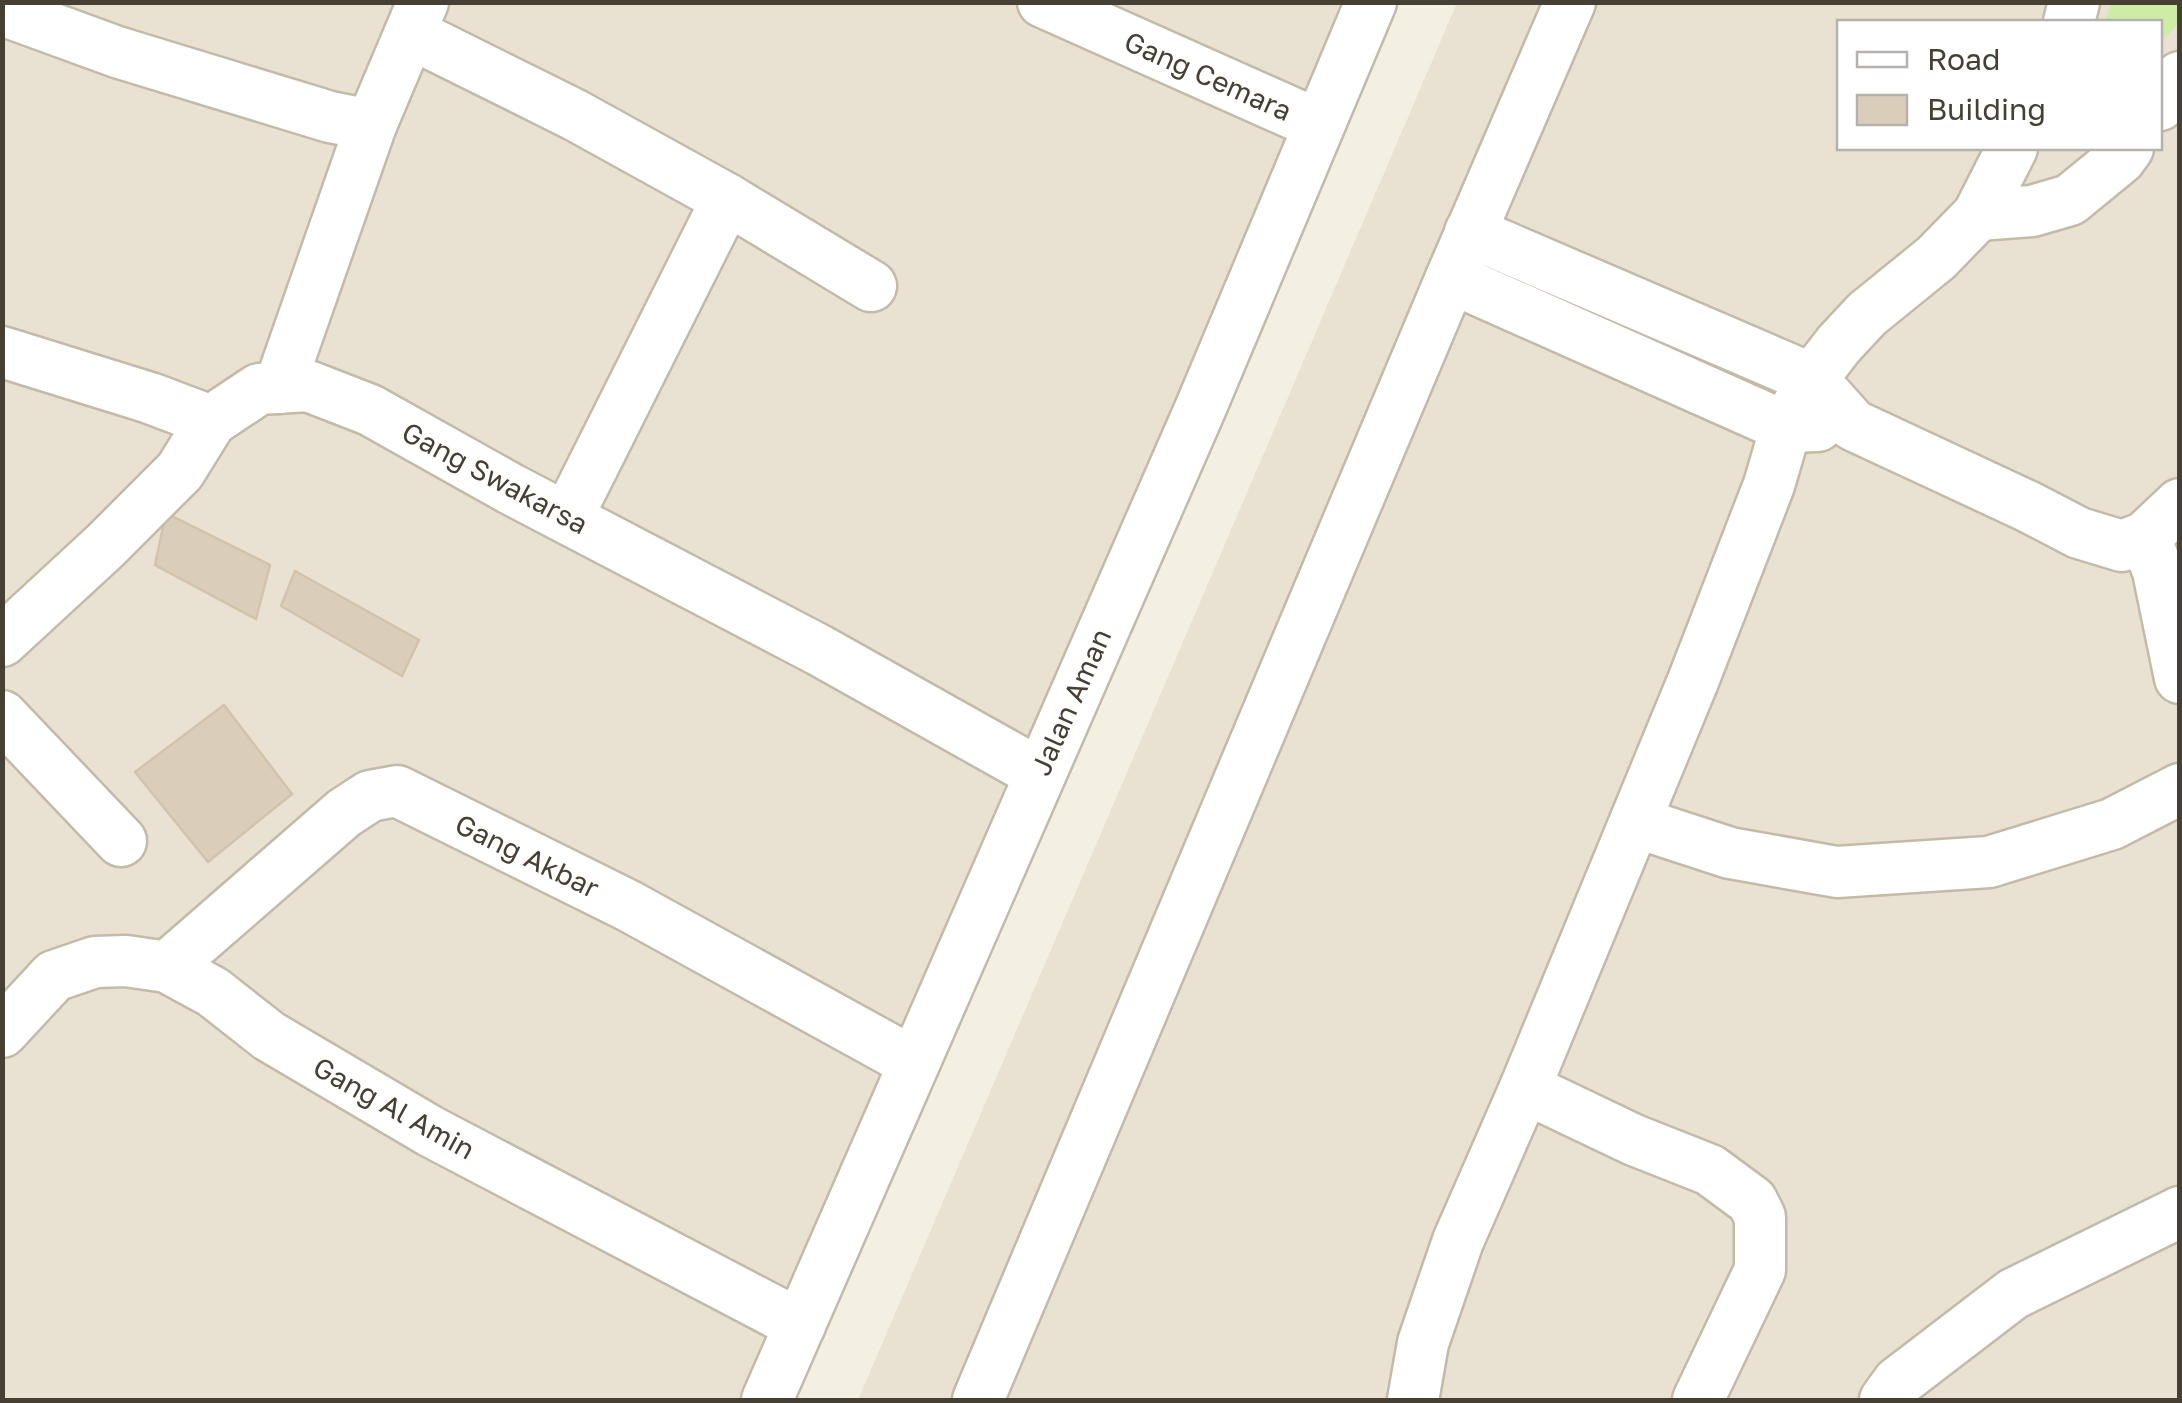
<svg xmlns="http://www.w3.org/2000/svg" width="2182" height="1403" viewBox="0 0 2182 1403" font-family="'Golos Text',sans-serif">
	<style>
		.residential { fill: #e9e1d1; fill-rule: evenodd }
		.green { fill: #cdeda7 }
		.building { fill: #daceba; stroke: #d2c3aa; stroke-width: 2.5 }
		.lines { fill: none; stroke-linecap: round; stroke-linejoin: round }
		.minor-casing { stroke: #c3baa8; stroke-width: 55 }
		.minor { stroke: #fff; stroke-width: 50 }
		.labels { text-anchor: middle; stroke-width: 9; stroke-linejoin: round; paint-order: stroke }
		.street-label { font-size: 28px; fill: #463f33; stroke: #fff }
	</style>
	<rect width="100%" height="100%" fill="#f4efe3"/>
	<!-- residential -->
	<g class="residential">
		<path d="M3,3H1364L759,1400H3Z"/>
		<path d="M1457,3H2179V1400H858ZM1840,22H2160V148H1840Z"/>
	</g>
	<!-- green -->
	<path class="green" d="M2113,3H2179V22L2160,44V22H2103Z"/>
	<!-- building -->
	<g class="building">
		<path d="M166,513L270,565L256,619L155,565Z"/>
		<path d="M295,571L419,640L402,676L281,606Z"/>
		<path d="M224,705L292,794L208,862L135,772Z"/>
	</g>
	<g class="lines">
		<defs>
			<g id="minor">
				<path d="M1043,2L1319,125"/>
				<path d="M2,10L117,52L330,117L371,125L423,2"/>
				<path d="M2069,22L2074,2"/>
				<path d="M410,33L575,115L727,199L871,286"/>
				<path d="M2160,105L2180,77"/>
				<path d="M1978,215L2032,211L2070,200L2120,159L2128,148"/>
				<path d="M1470,232L1812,379L1853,425L2027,506L2079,533L2122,546L2145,537L2180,504"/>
				<path d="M1451,278L1786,427L1818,426"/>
				<path d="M2,352L150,398L211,421"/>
				<path d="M279,388L371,125"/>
				<path d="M567,518L727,199"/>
				<path d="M2145,537L2158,571L2180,678"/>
				<path d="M2,641L105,546L180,471L211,421L259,389L308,386L370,410L511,489L819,650L1040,774"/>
				<path d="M2,716L121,841"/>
				<path d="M1635,822L1730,853L1837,872L1989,862L2112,824L2180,789"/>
				<path d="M167,967L344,813L370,796L397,791L629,906L914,1063"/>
				<path d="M2,1032L54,976L95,962L126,961L167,967L213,992L269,1036L430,1131L800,1325"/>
				<path d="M1525,1088L1634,1140L1710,1170L1752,1201L1760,1217V1270L1698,1400"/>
				<path d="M767,1400L1201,407L1371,2"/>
				<path d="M978,1400L1451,278L1570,2"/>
				<path d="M1413,1400L1423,1343L1458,1241L1525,1088L1693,681L1769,485L1786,427L1812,379L1839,344L1867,314L1936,258L1978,215L2012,148"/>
				<path d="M1885,1400L1898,1382L2013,1294L2180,1212"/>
			</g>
		</defs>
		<!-- minor casing -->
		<use href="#minor" class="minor-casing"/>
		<!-- minor -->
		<use href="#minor" class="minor"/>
	</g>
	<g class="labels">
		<!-- street labels -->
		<g class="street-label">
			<text transform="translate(1208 76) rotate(24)" y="10">Gang Cemara</text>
			<text transform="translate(495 478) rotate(28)" y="10">Gang Swakarsa</text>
			<text transform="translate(1071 702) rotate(-66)" y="10">Jalan Aman</text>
			<text transform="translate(527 856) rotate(26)" y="10">Gang Akbar</text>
			<text transform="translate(394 1108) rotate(29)" y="10">Gang Al Amin</text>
		</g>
	</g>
	<!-- border -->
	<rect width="2182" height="1403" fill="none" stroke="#463f33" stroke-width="10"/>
	<!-- legend -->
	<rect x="1837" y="20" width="325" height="130" fill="#ffffff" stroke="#b5b2ad" stroke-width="2.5"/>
	<rect x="1857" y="52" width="50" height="15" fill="#ffffff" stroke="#b5b2ad" stroke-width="2.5"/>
	<text x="1927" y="70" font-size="30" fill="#463f33">Road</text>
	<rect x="1857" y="95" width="50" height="30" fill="#daceba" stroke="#b5b2ad" stroke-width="2.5"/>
	<text x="1927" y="120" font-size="30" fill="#463f33">Building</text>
</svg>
